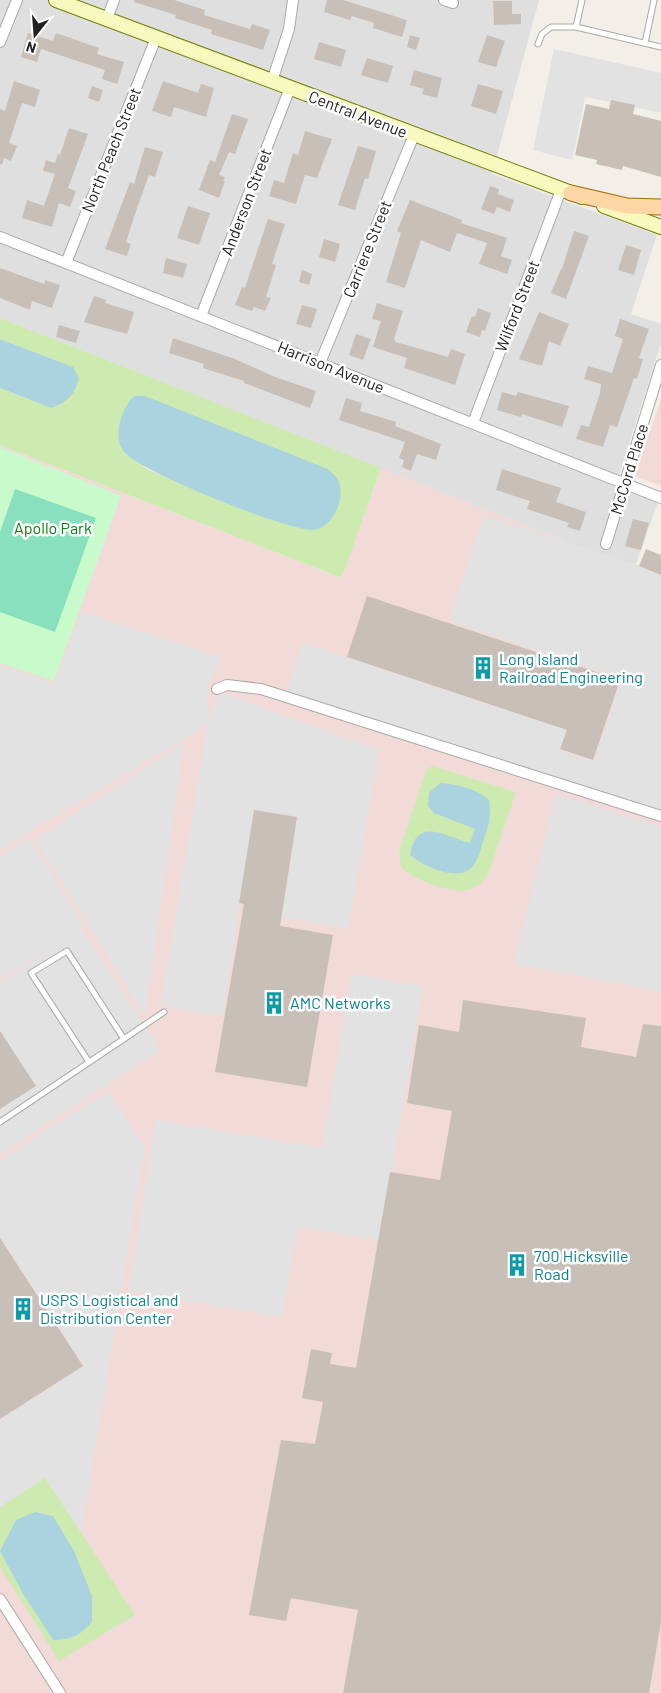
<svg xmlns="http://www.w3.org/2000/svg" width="661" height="1693" viewBox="0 0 661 1693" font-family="Barlow,sans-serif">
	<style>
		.residential { fill: #e0dfdf }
		.commercial { fill: #f2dad9 }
		.grass { fill: #cdebb0; fill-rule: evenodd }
		.park { fill: #c8facc }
		.pitch { fill: #88e0be }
		.parking { fill: #e2e2e2 }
		.water { fill: #aad3df }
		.building { fill: #c7bfb8 }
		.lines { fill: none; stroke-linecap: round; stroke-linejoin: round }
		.service-casing { stroke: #a9a9a9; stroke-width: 7 }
		.minor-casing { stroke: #a9a9a9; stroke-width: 12 }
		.secondary-casing { stroke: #707d05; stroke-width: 16 }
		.primary-casing { stroke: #a06b00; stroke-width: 17 }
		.service { stroke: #fff; stroke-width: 5 }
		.minor { stroke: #fff; stroke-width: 10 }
		.secondary { stroke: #f7fabf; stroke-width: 14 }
		.primary { stroke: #fcd6a4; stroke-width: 15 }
		.labels { text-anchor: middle; stroke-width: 5; stroke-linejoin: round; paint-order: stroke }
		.street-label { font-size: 16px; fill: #222; stroke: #fff }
		.park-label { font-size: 16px; fill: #0c8416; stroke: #fff }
		.culture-label { font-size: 16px; fill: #0d838f; stroke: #fff; text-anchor: start }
	</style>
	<rect width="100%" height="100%" fill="#f2efe9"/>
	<!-- residential -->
	<path class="residential" d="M0,0H539L492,174L657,235L631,314L661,324V344L616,484L659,499L634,569L0,318Z"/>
	<!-- commercial -->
	<g class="commercial">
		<path d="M661,399V486L635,476Z"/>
		<path d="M0,445L342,578L381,468L634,569L661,574V1693H0Z"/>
	</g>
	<!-- grass -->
	<g class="grass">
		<path d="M0,318L381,468L342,578L0,445V388L51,408L72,367L0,339ZM124,453L284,525L149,470Z"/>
		<path d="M432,766L516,792L488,875C482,882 476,888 466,890C450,894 411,878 401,867L399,851L426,770Z"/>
		<path d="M45,1478L135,1615L59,1661L0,1567V1507Z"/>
	</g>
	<!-- park -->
	<path class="park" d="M0,447L121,496L54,681L0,663Z"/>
	<!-- pitch -->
	<path class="pitch" d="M15,489L96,518L55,632L0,612V532Z"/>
	<!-- parking -->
	<g class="parking">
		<path d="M554,49L661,73V113L585,97L572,160L533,150Z"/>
		<path d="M484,515L661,573V814L285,696L303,643L566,730L560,750L594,762L622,678L449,621Z"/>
		<path d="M82,612L220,657L208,686V724L211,708L220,692L379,750L348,929L282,917L298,817L254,809L223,1016L161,1006L208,724L0,850V665L55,684Z"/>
		<path d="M184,743L145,1017L35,839Z"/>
		<path d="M556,794L661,827V991L514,964Z"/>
		<path d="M29,838L85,927L82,929L161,1050L0,1154V982L68,938L0,979V856Z"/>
		<path d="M352,974L423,986L380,1240L297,1227L282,1317L128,1291L156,1120L323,1148Z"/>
		<path d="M108,1091L145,1148L81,1532L45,1478L0,1507V1420L84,1366L7,1246L0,1250V1160Z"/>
	</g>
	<!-- water -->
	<g class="water">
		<path d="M0,339L73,367L79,378C75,395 66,403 51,408L0,388Z"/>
		<path d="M134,396H145L328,469C331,472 336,476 338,480C347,497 332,530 312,530C285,530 145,473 126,454C111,440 121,408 134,396Z"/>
		<path d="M440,783C457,784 477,789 489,800C492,815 488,828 483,842C480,850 478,863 470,869C455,881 423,866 410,855C417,815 445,837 470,843L475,829L434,813L428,806L429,793Z"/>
		<path d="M35,1512L53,1516L74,1551L92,1596V1622C80,1635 72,1640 53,1640L22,1592L0,1551L16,1520Z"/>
	</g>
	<!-- building -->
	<g class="building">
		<path d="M134,0H174L205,10L204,15L250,29L252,24L270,30L263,50L211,34L212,30L175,18L176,15L134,2Z"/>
		<path d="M327,0H343L407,20L402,37L373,28L374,23L352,16L350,20L324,12Z"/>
		<path d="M493,1H512V14H521V24L494,25Z"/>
		<path d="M28,33L53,41L56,33L99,48L97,54L124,62L117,84L102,79L105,70L41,49L37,62L21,57Z"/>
		<path d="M410,35L420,38L416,50L407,47Z"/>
		<path d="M487,35L505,41L496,67L478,62Z"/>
		<path d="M319,42L346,50L341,67L314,59Z"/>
		<path d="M367,58L393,66L388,83L361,75Z"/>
		<path d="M414,70L442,78L437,98L422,94L424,89L410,85Z"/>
		<path d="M14,81L40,90L35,107L22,103L9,143L17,146L11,161L4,158L2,165L0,164V109L5,111Z"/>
		<path d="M163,81L198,93L201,84L214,88L206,117L174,107L171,117L152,111Z"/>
		<path d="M478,84L503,91L496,114L471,106Z"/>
		<path d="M92,86L103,90L99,102L88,98Z"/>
		<path d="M611,100L635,105L633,114L661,121V177L623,166L622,170L596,164L597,160L575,155L586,104L609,109Z"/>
		<path d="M232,114L248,119L235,154L229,152L219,175L225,177L223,181H225L219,198L199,190L210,160L215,162Z"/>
		<path d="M69,128L88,134L68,188L76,191L70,207L59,203L52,227L22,218L27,200L44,206L55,174L43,171L46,160L55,163L58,154L60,155Z"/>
		<path d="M305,131L332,139L317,178L305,175L296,204L269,196L274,180L284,183L293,153L298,155Z"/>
		<path d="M358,146L376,151L368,179L365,178L355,210L338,205Z"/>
		<path d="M145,147L163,152L155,177L149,175L135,214L126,242L131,244L127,256L105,249L130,182L134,184Z"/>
		<path d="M490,186L499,189L498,194L514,200L510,212L497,207L494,214L481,209Z"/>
		<path d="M410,200L462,220L461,223L507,238L501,256L512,260L507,274L479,264L487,243L457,233L450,252L421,240L405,288L386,282L401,233L397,231Z"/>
		<path d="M188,206L210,213L199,245L177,238Z"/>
		<path d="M268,219L285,224L272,264L276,265L266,297L271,298L265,311L254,307L252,311L235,305L242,287L245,288Z"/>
		<path d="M574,231L589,236L566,299L551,293L561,269H562Z"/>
		<path d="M324,239L340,244L335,262L319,257Z"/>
		<path d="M626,245L641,250L634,275L618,270Z"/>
		<path d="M166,258L187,264L183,278L163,273Z"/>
		<path d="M0,268L44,284L45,280L60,285L52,308L32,301L30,310L0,298Z"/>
		<path d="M302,270L312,274L309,285L299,282Z"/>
		<path d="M94,296L106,300L105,303L134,312L127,334L84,322Z"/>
		<path d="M377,303L403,311L394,339L396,342L448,357L451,349L465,354L455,385L404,368L407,358L373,347L381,321L372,319Z"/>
		<path d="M302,305L317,309L311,328L296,324Z"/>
		<path d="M478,308L491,313L485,331L482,330L480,337L466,332L472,316L475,317Z"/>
		<path d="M539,312L569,324L560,346L549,341L542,366L519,359Z"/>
		<path d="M620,319L649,329L639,358L643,359L637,379L634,378L617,427L610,425L603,447L576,439L581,425L589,427L600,393L601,384L584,379L588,366L612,373L623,339L615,336Z"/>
		<path d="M59,325L80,331L76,343L56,337Z"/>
		<path d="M356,334L371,339L363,360L349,355Z"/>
		<path d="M173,338L235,359L275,377L316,391L310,408L244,383V381L203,368L204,364L169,353Z"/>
		<path d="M502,392L516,396L518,392L569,406L562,427L522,414L521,417L497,410Z"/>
		<path d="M346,398L362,403L360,411L396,422L395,426L441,444L436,460L417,454L411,471L402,467L404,460L399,458L405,442L339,420Z"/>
		<path d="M502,469L561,488L556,502L586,512L580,531L567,527L569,523L527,509L530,501L496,490Z"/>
		<path d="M633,519L649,523L641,550L625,546Z"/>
		<path d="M646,549L661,555V575L639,566Z"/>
		<path d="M367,596L620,680L593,760L560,749L567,730L347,657Z"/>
		<path d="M254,810L297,817L280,926L333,935L307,1087L215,1072L244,904L239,903Z"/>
		<path d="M463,1000L586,1018L581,1047L636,1057L643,1024L661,1026V1622L649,1693H343L358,1610L291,1598L286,1621L249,1615L281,1440L315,1444L323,1402L302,1398L311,1349L332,1353L330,1364L356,1368L390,1172L440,1180L452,1111L407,1103L419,1025L459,1032Z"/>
		<path d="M0,1031L36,1086L0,1109Z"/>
		<path d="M0,1238L83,1366L0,1419Z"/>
	</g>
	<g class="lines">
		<defs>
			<g id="service">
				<path d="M576,27L582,0"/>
				<path d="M645,43L654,0"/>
				<path d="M538,44L542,34L551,27H576L661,47"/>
				<path d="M89,1062L31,973L67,951L124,1039"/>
				<path d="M0,1122L164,1012"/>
			</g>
			<g id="minor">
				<path d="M444,0L453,3"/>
				<path d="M107,19L114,0"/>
				<path d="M0,42L17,0"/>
				<path d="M272,81L289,29L293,0"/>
				<path d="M0,237L661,498"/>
				<path d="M66,263L156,38"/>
				<path d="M201,316L290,88"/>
				<path d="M320,363L414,135"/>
				<path d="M473,423L561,190"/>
				<path d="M606,544L661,365"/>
				<path d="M217,689L227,685L261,689L661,816"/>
				<path d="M0,1599L60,1693"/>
			</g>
			<g id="secondary">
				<path d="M56,0L582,197"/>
				<path d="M604,206L661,227"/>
			</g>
			<path id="primary" d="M571,193L627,206L661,207"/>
		</defs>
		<!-- service casing -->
		<use href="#service" class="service-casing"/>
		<!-- minor casing -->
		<use href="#minor" class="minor-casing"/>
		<!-- secondary casing -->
		<use href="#secondary" class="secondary-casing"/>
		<!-- primary casing -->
		<use href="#primary" class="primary-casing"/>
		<!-- service -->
		<use href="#service" class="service"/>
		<!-- minor -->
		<use href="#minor" class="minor"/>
		<!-- secondary -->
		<use href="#secondary" class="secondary"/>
		<!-- primary -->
		<use href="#primary" class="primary"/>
	</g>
	<!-- icons -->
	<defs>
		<symbol id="building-bare" viewBox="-9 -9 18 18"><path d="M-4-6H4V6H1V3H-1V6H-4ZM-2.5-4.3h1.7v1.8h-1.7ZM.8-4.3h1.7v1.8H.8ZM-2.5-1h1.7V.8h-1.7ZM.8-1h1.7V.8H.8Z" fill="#0f9aa8" stroke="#fff" stroke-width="2.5" paint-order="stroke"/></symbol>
	</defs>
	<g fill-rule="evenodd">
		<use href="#building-bare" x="467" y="652" width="32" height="32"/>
		<use href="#building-bare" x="258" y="987" width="32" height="32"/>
		<use href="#building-bare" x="501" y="1249" width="32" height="32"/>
		<use href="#building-bare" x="7" y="1293" width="32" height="32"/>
	</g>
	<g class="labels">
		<!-- street labels -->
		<g class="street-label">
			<text transform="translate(358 114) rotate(21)" y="6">Central Avenue</text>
			<text transform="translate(111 150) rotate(-68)" y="6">North Peach Street</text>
			<text transform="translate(246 202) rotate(-69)" y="6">Anderson Street</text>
			<text transform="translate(367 249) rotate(-68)" y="6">Carriere Street</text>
			<text transform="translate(517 306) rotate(-69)" y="6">Wilford Street</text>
			<text transform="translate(331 367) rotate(22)" y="6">Harrison Avenue</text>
			<text transform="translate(629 469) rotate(-73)" y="6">McCord Place</text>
		</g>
		<!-- park labels -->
		<g class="park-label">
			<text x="53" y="534">Apollo Park</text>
		</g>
		<!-- culture labels -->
		<g class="culture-label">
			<text x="499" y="665">Long Island<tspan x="499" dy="18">Railroad Engineering</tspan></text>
			<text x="290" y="1009">AMC Networks</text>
			<text x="534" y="1262">700 Hicksville<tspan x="534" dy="18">Road</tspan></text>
			<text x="40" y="1306">USPS Logistical and<tspan x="40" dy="18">Distribution Center</tspan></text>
		</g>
	</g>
	<!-- north arrow -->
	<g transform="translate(35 35) rotate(197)" stroke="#ffffff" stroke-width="4" paint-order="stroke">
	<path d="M0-4L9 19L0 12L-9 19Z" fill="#222222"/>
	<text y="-8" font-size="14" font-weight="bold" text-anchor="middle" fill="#222222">N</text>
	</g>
</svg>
